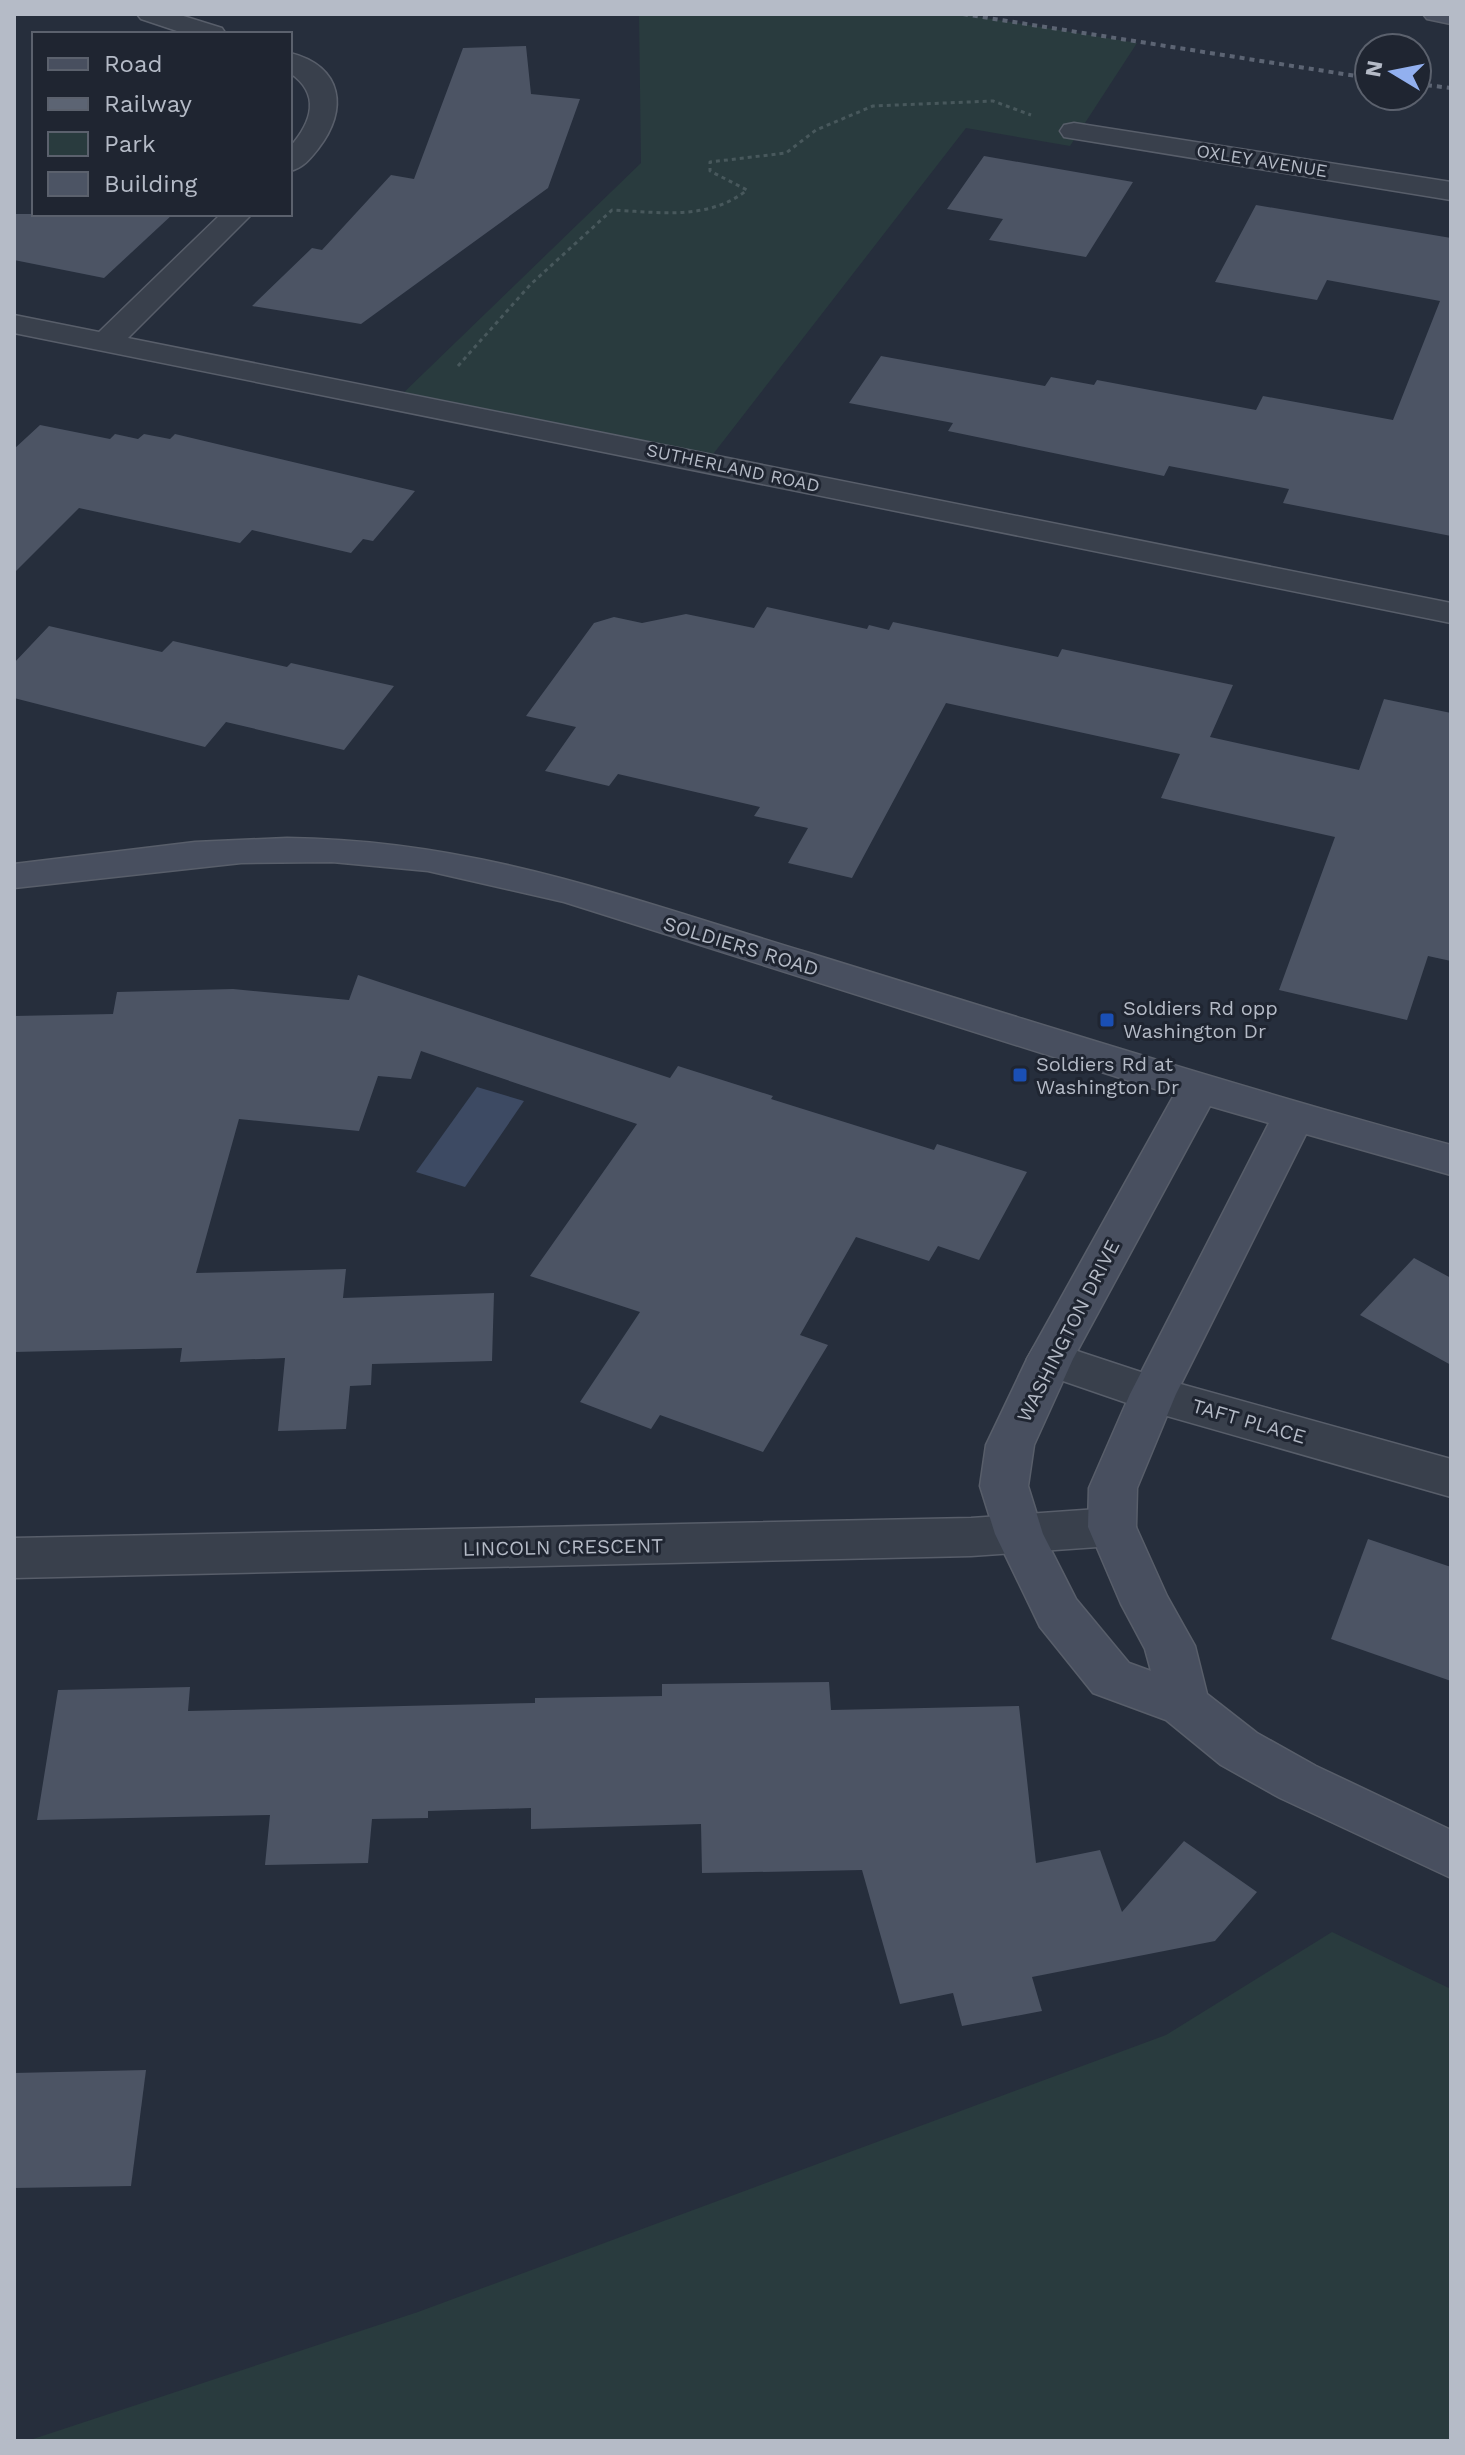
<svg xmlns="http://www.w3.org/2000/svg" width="1465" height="2455" viewBox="0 0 1465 2455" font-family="'Work Sans',sans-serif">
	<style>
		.green { fill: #293b3e }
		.water { fill: #3d4a63 }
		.building { fill: #4c5464 }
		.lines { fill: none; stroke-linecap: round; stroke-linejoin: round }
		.street-casing { stroke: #585e6a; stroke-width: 3 }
		.secondary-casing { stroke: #585e6a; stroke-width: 3 }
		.path { stroke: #48585c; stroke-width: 3; stroke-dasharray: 4 4; stroke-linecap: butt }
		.street { fill: #39404c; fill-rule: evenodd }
		.secondary { fill: #484f5f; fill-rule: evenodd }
		.rail { stroke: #5c6473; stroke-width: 4; stroke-dasharray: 5 5; stroke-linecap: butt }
		.transit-dot { fill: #1a4fb4; stroke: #1f2531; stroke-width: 3 }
		.labels { text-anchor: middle; stroke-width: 6; stroke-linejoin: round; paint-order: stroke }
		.far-street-label { font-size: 18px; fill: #b5bbc7; stroke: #1f2531 }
		.street-label { font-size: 20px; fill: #b5bbc7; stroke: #1f2531 }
		.poi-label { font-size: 20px; fill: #b5bbc7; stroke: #1f2531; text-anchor: start }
	</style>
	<rect width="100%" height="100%" fill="#262e3c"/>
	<!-- green -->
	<g class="green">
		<path d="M639,14H963L1137,43L1070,146L966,128L707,462L395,401L641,163Z"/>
		<path d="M1332,1932L1451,1989V2441H27L418,2312L1166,2035Z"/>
	</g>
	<!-- water -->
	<path class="water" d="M477,1087L524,1101L465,1187L416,1172Z"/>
	<!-- building -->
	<g class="building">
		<path d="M526,46L531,94L580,99L548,188L361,324L252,306L312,248L322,250L391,175L414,179L463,48Z"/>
		<path d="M984,156L1133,182L1086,257L989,240L1003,219L947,209Z"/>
		<path d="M1256,205L1451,238V536L1283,503L1289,489L1169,466L1164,476L948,431L953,423L849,403L881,356L1045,386L1051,377L1094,385L1097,380L1256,410L1263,396L1393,420L1440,301L1327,280L1317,300L1215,282Z"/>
		<path d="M14,214H173L104,278L14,260Z"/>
		<path d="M40,425L110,439L115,434L138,439L144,434L170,439L175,434L415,491L373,541L363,539L351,553L252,530L240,543L79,508L14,573V449Z"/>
		<path d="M767,607L867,629L869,625L889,630L893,622L1058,657L1062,649L1233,685L1210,737L1359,770L1384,699L1451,713V961L1428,956L1407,1020L1279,990L1335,837L1161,798L1180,754L946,703L852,878L788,863L808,828L754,816L760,807L618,774L609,786L545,771L576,727L526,716L594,623L614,617L642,623L686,614L754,628Z"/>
		<path d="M49,626L162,652L173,641L287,667L291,663L394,686L344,750L226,722L205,747L14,698V663Z"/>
		<path d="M358,975L670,1078L678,1066L773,1096L771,1099L934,1150L937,1144L1027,1172L979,1260L938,1246L929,1261L856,1237L800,1335L828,1345L763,1452L660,1415L651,1429L580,1402L640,1312L530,1276L637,1124L421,1051L411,1079L378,1076L359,1131L239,1119L196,1273L346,1269L343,1298L494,1293L492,1361L372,1364L371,1385L350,1386L346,1429L278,1431L285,1358L180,1362L182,1348L14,1352V1016L113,1014L117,992L233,989L349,1000Z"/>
		<path d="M1414,1258L1451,1278V1365L1360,1315Z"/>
		<path d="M1368,1539L1451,1567V1681L1331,1639Z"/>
		<path d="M829,1682L831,1710L1019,1706L1036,1863L1100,1850L1122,1912L1184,1841L1257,1892L1215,1941L1032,1977L1042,2011L962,2026L953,1993L900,2004L862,1870L702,1873L701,1824L531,1829V1808L428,1811V1818L372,1819L368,1863L265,1865L270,1815L37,1820L58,1690L190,1687L188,1711L535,1703V1698L662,1696V1684Z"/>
		<path d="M146,2070L131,2186L14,2188V2073Z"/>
	</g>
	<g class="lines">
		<defs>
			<g id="street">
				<path d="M137,14H177L222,28L226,34H186L141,19Z"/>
				<path d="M290,53C343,66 349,110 318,149C310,159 303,168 290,171V147C312,122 321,94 290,73Z"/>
				<path d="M1074,123L1451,182V200L1064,137L1060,131L1064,125Z"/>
				<path d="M221,214H252L128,338L1451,603V623L14,333V315L99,332Z"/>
				<path d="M1050,1342L1159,1378L1451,1459V1497L1153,1412L1034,1371L1027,1359L1034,1347Z"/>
				<path d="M1112,1508L1129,1513L1136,1527L1129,1541L1112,1546L971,1556L14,1578V1538L971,1518Z"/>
			</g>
			<g id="secondary">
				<path d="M1423,14H1451V24L1427,19Z"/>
				<path d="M287,838C477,840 627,898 806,952C1021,1018 1234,1086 1451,1145V1175L1306,1134L1176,1394L1137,1488L1136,1527L1167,1596L1195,1646L1207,1694L1257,1733L1316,1766L1451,1830V1878L1280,1798L1221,1765L1166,1720L1093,1693L1040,1627L995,1534L980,1486L986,1445L1027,1359L1174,1095L564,902L428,871L332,862L241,863L14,888V864L195,842ZM1210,1106L1269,1123L1130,1394L1089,1488L1088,1527L1121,1604L1145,1649L1151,1671L1129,1663L1076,1599L1043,1534L1028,1486L1034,1445L1073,1359Z"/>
			</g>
		</defs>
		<!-- street casing -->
		<use href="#street" class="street-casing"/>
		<!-- secondary casing -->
		<use href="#secondary" class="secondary-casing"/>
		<!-- path -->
		<path class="path" d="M458,366L531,284L612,210C659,212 708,221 747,190L710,171V162L786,153L816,130L873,106L993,101L1031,115"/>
		<!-- street -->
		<use href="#street" class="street"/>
		<!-- secondary -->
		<use href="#secondary" class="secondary"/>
		<!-- rail -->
		<g class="rail">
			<path d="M963,14L1369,78"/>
			<path d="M1417,84L1451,88"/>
		</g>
	</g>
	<!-- markers -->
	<g class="transit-dot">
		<rect x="1099" y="1012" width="16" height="16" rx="4"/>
		<rect x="1012" y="1067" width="16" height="16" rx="4"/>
	</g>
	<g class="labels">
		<!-- far-street labels -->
		<g class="far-street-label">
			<text transform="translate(1262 161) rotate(9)" y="6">OXLEY AVENUE</text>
			<text transform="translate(733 468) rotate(12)" y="6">SUTHERLAND ROAD</text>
		</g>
		<!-- street labels -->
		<g class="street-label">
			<text transform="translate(741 946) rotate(17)" y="7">SOLDIERS ROAD</text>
			<text transform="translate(1068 1331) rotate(-63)" y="7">WASHINGTON DRIVE</text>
			<text transform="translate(1249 1421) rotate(16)" y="7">TAFT PLACE</text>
			<text transform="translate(563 1547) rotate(-1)" y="7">LINCOLN CRESCENT</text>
		</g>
		<!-- poi labels -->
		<g class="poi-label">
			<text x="1123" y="1015">Soldiers Rd opp<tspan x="1123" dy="23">Washington Dr</tspan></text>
			<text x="1036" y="1071">Soldiers Rd at<tspan x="1036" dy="23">Washington Dr</tspan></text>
		</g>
	</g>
	<!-- border -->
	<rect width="1465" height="2455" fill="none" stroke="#b5bbc7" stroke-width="32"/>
	<!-- legend -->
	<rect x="32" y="32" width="260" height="184" fill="#1f2531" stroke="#5b616d" stroke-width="2"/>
	<rect x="48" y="58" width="40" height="12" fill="#484f5f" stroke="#5b616d" stroke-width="2"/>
	<text x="104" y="72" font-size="24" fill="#b5bbc7">Road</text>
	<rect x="48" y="98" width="40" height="12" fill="#5c6473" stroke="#5b616d" stroke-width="2"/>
	<text x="104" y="112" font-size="24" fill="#b5bbc7">Railway</text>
	<rect x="48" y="132" width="40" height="24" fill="#293b3e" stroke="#5b616d" stroke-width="2"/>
	<text x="104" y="152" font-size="24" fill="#b5bbc7">Park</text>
	<rect x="48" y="172" width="40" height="24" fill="#4c5464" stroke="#5b616d" stroke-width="2"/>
	<text x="104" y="192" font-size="24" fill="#b5bbc7">Building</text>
	<!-- north arrow -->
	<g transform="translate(1393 72) rotate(280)"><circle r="38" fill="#1f2531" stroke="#5b616d" stroke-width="2"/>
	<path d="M0-6L14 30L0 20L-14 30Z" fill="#92b0ef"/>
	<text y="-12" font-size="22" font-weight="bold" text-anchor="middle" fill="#b5bbc7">N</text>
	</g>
</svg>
